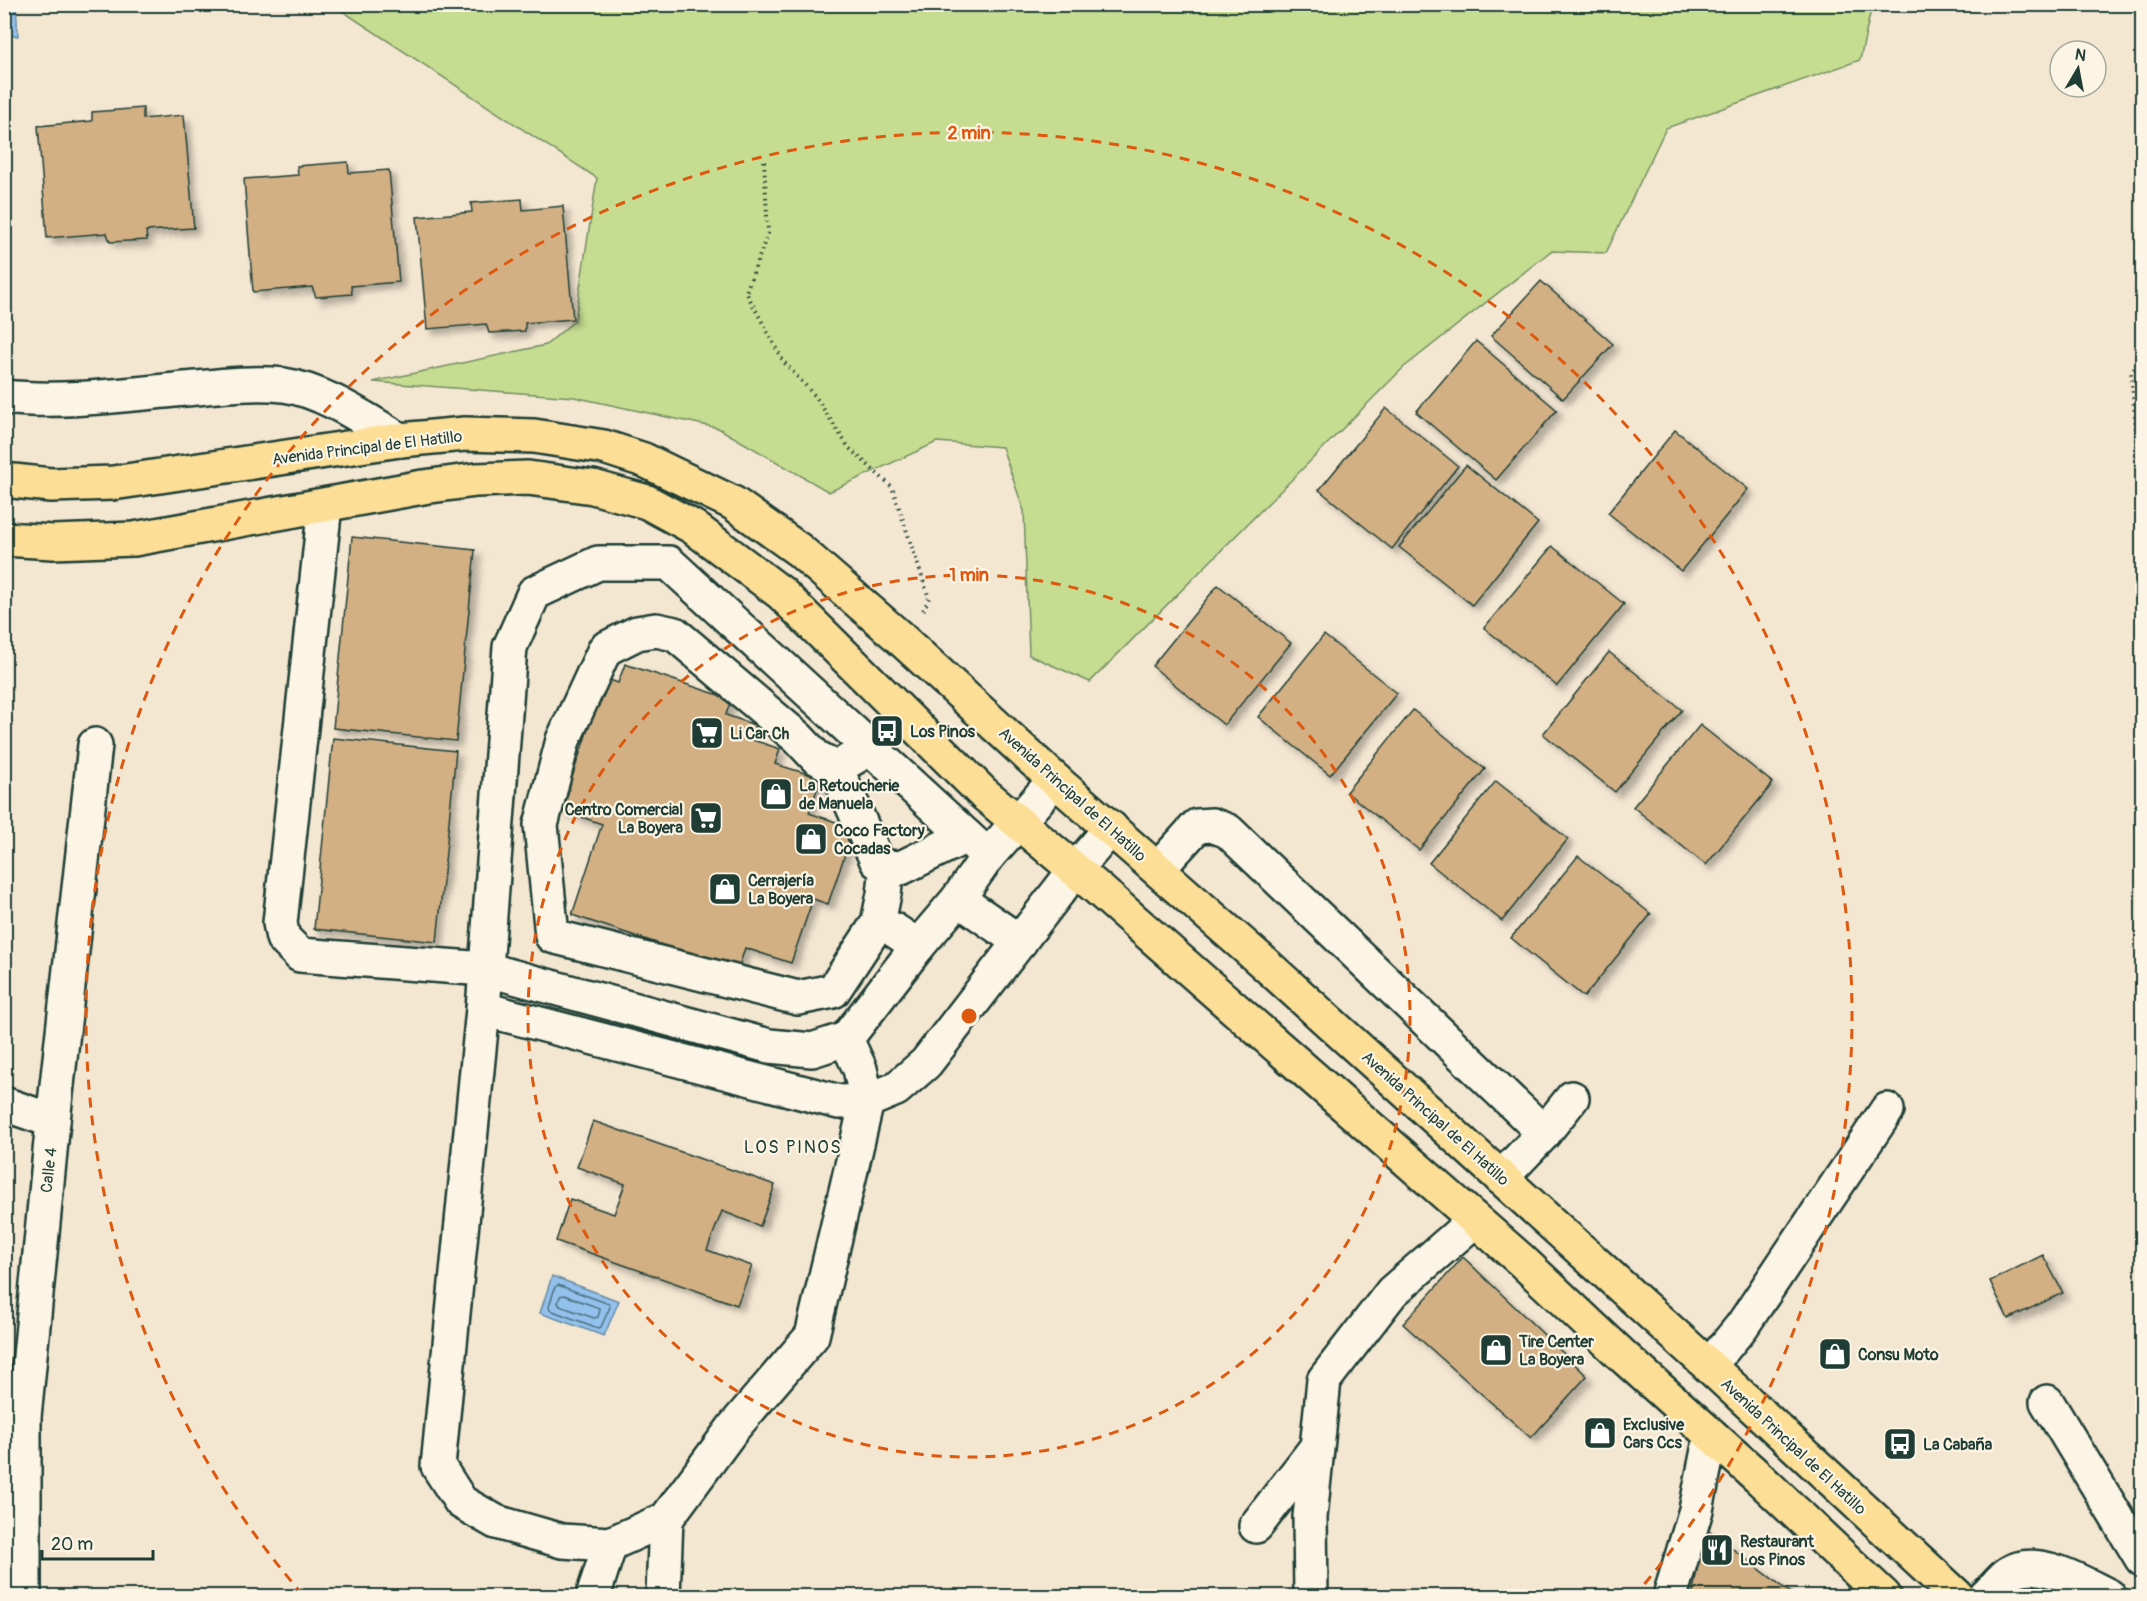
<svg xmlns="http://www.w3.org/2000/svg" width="2147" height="1601" viewBox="0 0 2147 1601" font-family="Pangolin,sans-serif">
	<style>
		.green { fill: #c6dc91; stroke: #728c62; stroke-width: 1.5 }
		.water { fill: #93c1ed; stroke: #658ca3; stroke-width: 1.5 }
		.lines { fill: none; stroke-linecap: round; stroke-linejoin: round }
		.shore { stroke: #4d727e; stroke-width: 1.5 }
		.building { fill: #d2b084; stroke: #1f3d34; stroke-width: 1.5; filter: url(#shadow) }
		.minor-casing { stroke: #1f3d34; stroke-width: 38 }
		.major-casing { stroke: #1f3d34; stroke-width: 38 }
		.path { stroke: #1f3d34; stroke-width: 4; stroke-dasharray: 1.5 4.5; stroke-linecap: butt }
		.minor { stroke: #fcf5e5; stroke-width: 33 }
		.major { stroke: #fcde96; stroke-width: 33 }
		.ring { fill: none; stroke: #de580e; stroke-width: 3; stroke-dasharray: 10 8 }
		.labels { text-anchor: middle; stroke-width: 4.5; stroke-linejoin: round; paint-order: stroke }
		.street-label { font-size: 16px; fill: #1f3d34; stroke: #fcf5e5 }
		.poi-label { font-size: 16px; font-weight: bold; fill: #1f3d34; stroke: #fcf5e5; text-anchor: start }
		.neighbourhood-label { font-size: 18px; letter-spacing: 1.5px; fill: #1f3d34; stroke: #fcf5e5 }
		.centre { fill: #de580e; stroke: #fcf5e5; stroke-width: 3 }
		.ring-label { font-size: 18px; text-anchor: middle; font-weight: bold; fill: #de580e; stroke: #fcf5e5; stroke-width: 4.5; stroke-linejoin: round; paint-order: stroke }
	</style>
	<defs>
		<filter id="shadow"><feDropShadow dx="5.5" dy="5.5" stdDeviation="3" flood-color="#0004"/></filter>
	</defs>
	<rect width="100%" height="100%" fill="#f4e7d2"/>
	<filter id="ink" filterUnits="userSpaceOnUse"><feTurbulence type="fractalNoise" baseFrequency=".0167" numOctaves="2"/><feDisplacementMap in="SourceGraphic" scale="12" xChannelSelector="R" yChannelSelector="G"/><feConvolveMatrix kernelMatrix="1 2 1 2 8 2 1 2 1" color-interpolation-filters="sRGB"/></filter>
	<g filter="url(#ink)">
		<!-- green -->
		<path class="green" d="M333,5H1872L1860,60L1666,128L1606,253L1551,251L1403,368L1090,682L1029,655L1024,511L1002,447L937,442L829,492L718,428L574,397L373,382L546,345L575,320L597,178Z"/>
		<!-- water -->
		<g class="water">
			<path d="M4,5H16L18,36H5Z"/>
			<path d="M552,1276L619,1301L604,1336L540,1313Z"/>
		</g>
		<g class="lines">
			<!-- shore -->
			<g class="shore">
				<path d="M558,1285L609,1304L610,1307L601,1327L598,1328L550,1310L549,1307L555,1287Z"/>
				<path d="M564,1295L599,1308L600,1310L598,1317L594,1318L560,1306L558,1303L560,1296Z"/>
			</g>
		</g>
		<!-- building -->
		<g class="building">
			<path d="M143,108V119L184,115L194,228L146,231L147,240L110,242L107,233L47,238L38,126L92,121V112Z"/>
			<path d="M348,162L349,173L389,170L399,282L351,286L352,294L316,297L312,287L253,292L244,179L298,175L297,166Z"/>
			<path d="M522,199L523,210L563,206L573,319L525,323V331L489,333L486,324L427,329L417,217L472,212L471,203Z"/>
			<path d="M1541,281L1613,344L1563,399L1491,336Z"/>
			<path d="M1476,341L1557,410L1496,480L1416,412Z"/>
			<path d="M1386,408L1458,466L1392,549L1319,490Z"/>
			<path d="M1675,430L1748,489L1681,571L1608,513Z"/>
			<path d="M1466,465L1538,523L1472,605L1399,547Z"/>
			<path d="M352,537L475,550L456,741L333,728Z"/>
			<path d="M1552,546L1624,604L1557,686L1484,628Z"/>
			<path d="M1218,585L1291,643L1224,725L1152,666Z"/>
			<path d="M1324,635L1397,693L1330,775L1258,717Z"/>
			<path d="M1609,652L1682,710L1615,792L1543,734Z"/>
			<path d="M625,664L731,699L726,715L755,725L750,739L780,749L775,764L821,778L809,813L854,828L828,904L813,899L791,963L745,948L738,970L572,915L602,824L561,810L605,678L618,683Z"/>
			<path d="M1413,710L1485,769L1419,850L1346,792Z"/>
			<path d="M1700,725L1773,783L1706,865L1633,807Z"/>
			<path d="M333,738L456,751L437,942L314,929Z"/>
			<path d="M1496,781L1568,839L1502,921L1429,863Z"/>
			<path d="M1578,856L1651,914L1584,997L1511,938Z"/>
			<path d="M593,1121L775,1185L760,1226L722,1211L707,1250L752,1266L737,1305L556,1241L570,1199L614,1214L625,1184L577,1167Z"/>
			<path d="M2043,1255L2063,1293L2008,1319L1990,1281Z"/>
			<path d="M1463,1257L1587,1376L1531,1438L1403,1324Z"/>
			<path d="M1705,1528L1795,1596H1692Z"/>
		</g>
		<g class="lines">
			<defs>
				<g id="minor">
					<path d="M4,397C65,404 136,393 197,388C226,385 255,382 284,385C324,391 366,420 400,440"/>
					<path d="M325,505L280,923L283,938L300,955L485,969L769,1046L812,1050L846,1039L918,946L958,899L988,856L1055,780"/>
					<path d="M871,748L836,768L816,757L798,738L675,634L656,630L637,633L605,649L563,740L541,825L552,936L798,998L833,991L878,923L894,930L918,946"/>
					<path d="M836,768L877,861L887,867L901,868L966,836"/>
					<path d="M1158,869L1197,826L1212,825L1228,831L1544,1133"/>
					<path d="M958,899L1020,942"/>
					<path d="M878,923L884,894L887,867"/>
					<path d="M483,1009L839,1102L867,1101L896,1089L926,1063L1075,870L1111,828"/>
					<path d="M846,1039L860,1069L867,1101L812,1336L734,1427L666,1519L610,1544L562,1541L496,1522L461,1502L438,1466L483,1009L510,647L534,593L598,563H669L988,856"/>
					<path d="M4,1104L53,1121"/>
					<path d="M1501,1178L1544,1133L1572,1098"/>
					<path d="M1709,1366L1742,1326L1887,1110"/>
					<path d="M2047,1402L2142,1559"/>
					<path d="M1256,1526L1316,1448"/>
					<path d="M24,1596V1417L53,1121L95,745"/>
					<path d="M593,1596L610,1544"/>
					<path d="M663,1596L666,1519"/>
					<path d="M1311,1596L1310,1517L1324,1380L1392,1292L1475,1220"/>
					<path d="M1670,1596L1696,1510L1711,1435"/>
					<path d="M1986,1596C1993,1590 2001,1578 2009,1573C2038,1555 2083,1584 2109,1596"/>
				</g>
				<g id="major">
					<path d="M4,480L51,485L113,483L400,440L465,434L534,436L604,447L644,460L733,503L799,550L899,637L1055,780L1264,963L1709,1366L1957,1596"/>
					<path d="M4,539L53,542L134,539L423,487L476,480L528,478L593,487L647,502L693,527L781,593L983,793L1097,888L1521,1260L1625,1358L1758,1477L1884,1596"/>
				</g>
			</defs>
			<!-- minor casing -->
			<use href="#minor" class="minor-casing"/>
			<!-- major casing -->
			<use href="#major" class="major-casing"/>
			<!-- path -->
			<g class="path">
				<path d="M764,161L768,233L746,292L783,361L815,396L849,448L892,487L929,598L923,611"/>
				<path d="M2142,359L2131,373L2140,470L2142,472"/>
			</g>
			<!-- minor -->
			<use href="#minor" class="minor"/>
			<!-- major -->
			<use href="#major" class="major"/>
		</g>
	</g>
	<!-- distance rings -->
	<g class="ring">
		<circle cx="969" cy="1016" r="441"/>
		<path d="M303 1595A883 883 0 1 1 1635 1595"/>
	</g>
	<!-- icons -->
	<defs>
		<symbol id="bus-square" viewBox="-11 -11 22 22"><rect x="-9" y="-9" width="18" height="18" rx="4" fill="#1f3d34" stroke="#fcf5e5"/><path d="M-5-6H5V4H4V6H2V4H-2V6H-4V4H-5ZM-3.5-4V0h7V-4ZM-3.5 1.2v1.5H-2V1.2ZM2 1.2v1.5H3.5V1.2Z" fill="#fff"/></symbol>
		<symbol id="supermarket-square" viewBox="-11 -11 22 22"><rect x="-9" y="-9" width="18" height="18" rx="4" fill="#1f3d34" stroke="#fcf5e5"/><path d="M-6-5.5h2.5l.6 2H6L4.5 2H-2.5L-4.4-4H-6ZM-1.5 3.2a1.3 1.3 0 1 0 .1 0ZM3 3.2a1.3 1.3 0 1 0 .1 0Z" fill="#fff"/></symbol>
		<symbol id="shop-square" viewBox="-11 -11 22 22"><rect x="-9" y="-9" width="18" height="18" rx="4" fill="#1f3d34" stroke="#fcf5e5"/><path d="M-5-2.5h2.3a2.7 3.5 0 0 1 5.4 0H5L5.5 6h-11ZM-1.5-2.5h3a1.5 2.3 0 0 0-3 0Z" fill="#fff"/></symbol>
		<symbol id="restaurant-square" viewBox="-11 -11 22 22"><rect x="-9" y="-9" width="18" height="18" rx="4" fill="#1f3d34" stroke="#fcf5e5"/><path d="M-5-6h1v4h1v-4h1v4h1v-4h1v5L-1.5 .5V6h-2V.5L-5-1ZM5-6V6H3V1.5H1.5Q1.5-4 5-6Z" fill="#fff"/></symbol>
	</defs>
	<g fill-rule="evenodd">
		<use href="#bus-square" x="868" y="712" width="38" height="38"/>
		<use href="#supermarket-square" x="688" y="714" width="38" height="38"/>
		<use href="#shop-square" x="757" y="775" width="38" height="38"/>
		<use href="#supermarket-square" x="687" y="799" width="38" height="38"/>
		<use href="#shop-square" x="792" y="820" width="38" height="38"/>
		<use href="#shop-square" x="706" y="870" width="38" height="38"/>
		<use href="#shop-square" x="1477" y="1331" width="38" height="38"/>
		<use href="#shop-square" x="1816" y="1335" width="38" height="38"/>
		<use href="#shop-square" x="1581" y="1414" width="38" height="38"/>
		<use href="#bus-square" x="1881" y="1425" width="38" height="38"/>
		<use href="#restaurant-square" x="1698" y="1531" width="38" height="38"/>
	</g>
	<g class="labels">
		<!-- street labels -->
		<g class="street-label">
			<text transform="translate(367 447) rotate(-7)" y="6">Avenida Principal de El Hatillo</text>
			<text transform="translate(1073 794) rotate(42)" y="6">Avenida Principal de El Hatillo</text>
			<text transform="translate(1436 1118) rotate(42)" y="6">Avenida Principal de El Hatillo</text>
			<text transform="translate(48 1170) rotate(-84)" y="6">Calle 4</text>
			<text transform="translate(1794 1446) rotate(43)" y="6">Avenida Principal de El Hatillo</text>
		</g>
		<!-- poi labels -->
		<g class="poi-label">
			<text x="910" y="737">Los Pinos</text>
			<text x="730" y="739">Li Car Ch</text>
			<text x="799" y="791">La Retoucherie<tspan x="799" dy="18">de Manuela</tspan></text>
			<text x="683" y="815" text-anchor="end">Centro Comercial<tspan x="683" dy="18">La Boyera</tspan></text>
			<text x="834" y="836">Coco Factory<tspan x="834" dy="18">Cocadas</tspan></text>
			<text x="748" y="886">Cerrajería<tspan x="748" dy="18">La Boyera</tspan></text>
			<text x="1519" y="1347">Tire Center<tspan x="1519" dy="18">La Boyera</tspan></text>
			<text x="1858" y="1360">Consu Moto</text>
			<text x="1623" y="1430">Exclusive<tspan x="1623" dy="18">Cars Ccs</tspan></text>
			<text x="1923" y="1450">La Cabaña</text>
			<text x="1740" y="1547">Restaurant<tspan x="1740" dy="18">Los Pinos</tspan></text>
		</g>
		<!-- neighbourhood labels -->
		<g class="neighbourhood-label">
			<text x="793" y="1153">LOS PINOS</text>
		</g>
	</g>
	<circle cx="969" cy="1016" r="9" class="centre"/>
	<g class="ring-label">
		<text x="969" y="139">2 min</text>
		<text x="969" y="581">1 min</text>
	</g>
	<!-- margin -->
	<rect width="2147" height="1601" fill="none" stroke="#fcf5e5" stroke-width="24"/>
	<rect x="12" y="12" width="2123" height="1577" fill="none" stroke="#1f3d34" stroke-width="2" filter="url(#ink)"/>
	<!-- north arrow -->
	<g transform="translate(2078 69) rotate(10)"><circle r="28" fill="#fcf5e5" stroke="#a4ab9e" stroke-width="1.5"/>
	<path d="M0-4.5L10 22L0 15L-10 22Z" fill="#1f3d34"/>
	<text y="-9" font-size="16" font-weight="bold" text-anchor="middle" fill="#1f3d34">N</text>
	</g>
	<!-- scale -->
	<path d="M42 1550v9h111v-9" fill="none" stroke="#1f3d34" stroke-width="3"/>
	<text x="51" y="1550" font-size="18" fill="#1f3d34" stroke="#fcf5e5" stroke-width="4.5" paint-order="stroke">20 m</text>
</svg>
